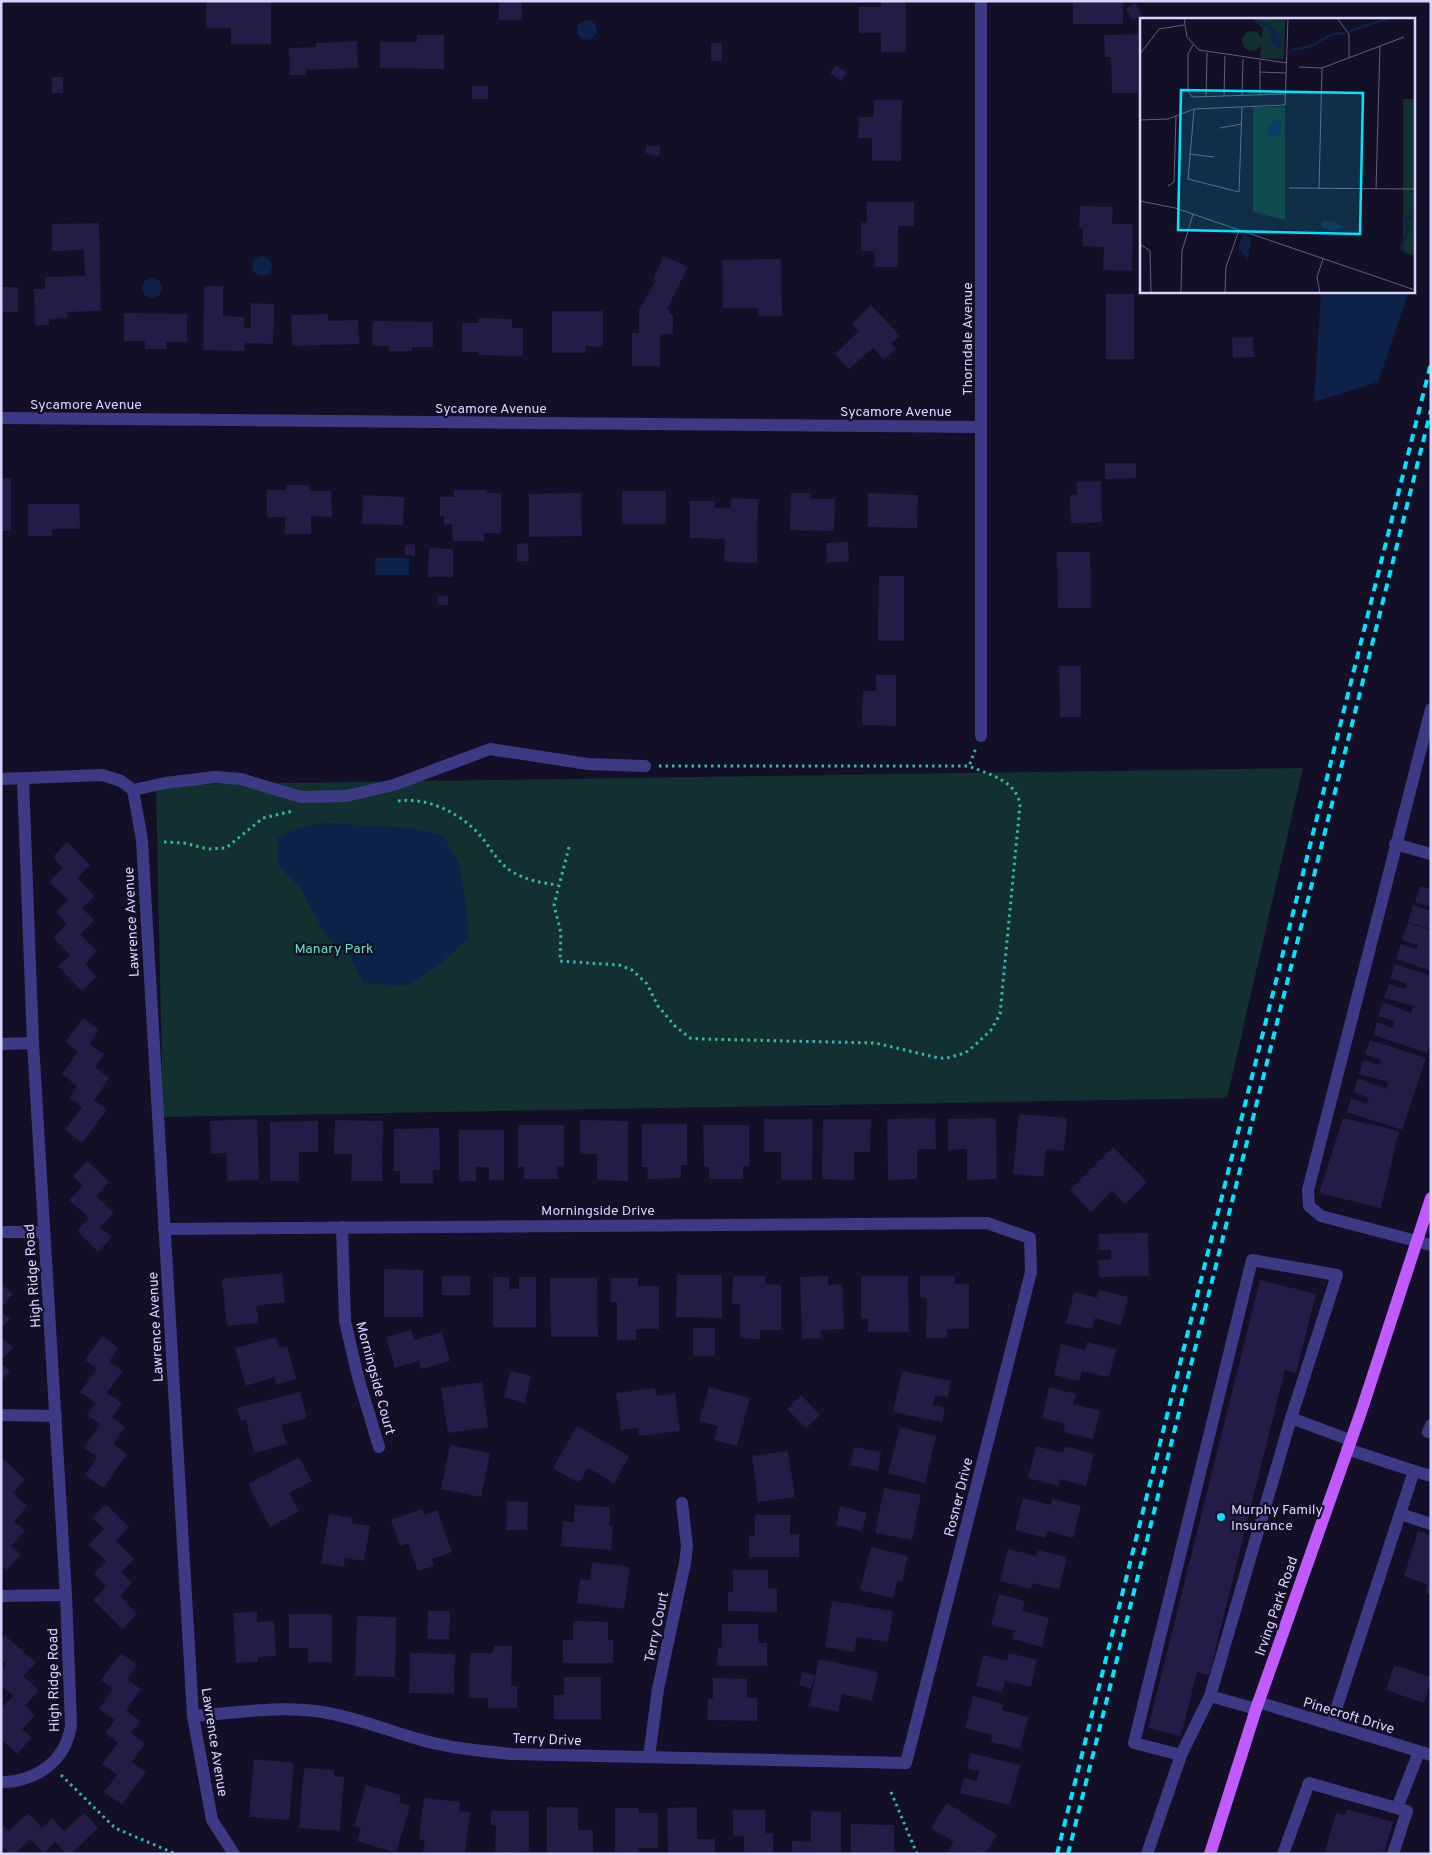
<svg xmlns="http://www.w3.org/2000/svg" width="1432" height="1855" viewBox="0 0 1432 1855" font-family="Overpass,sans-serif">
	<style>
		.green { fill: #12302f }
		.water { fill: #0c2248 }
		.building { fill: #241b47 }
		.lines { fill: none; stroke-linecap: round; stroke-linejoin: round }
		.path { stroke: #2fb8b0; stroke-width: 3; stroke-dasharray: 2.5 4; stroke-linecap: butt }
		.minor { stroke: #3d3a85; stroke-width: 12 }
		.major { stroke: #c25bff; stroke-width: 12 }
		.rail { stroke: #00e5ff; stroke-width: 4; stroke-dasharray: 8 6; stroke-linecap: butt }
		.poi-dot { fill: #00e5ff; stroke: #130f26; stroke-width: 2 }
		.labels { text-anchor: middle; stroke-width: 4.5; stroke-linejoin: round; paint-order: stroke }
		.street-label { font-size: 14px; fill: #d9d4ff; stroke: #130f26 }
		.park-label { font-size: 14px; fill: #5fe0c0; stroke: #130f26 }
		.poi-label { font-size: 14px; fill: #d9d4ff; stroke: #130f26; text-anchor: start }
		.inset-river { fill: none; stroke: #0c2248; stroke-width: 2.5 }
		.inset-road { fill: none; stroke: #625e7d; stroke-width: 1 }
		.view { fill: #00e5ff; fill-opacity: 0.15; stroke: #00e5ff; stroke-width: 2.5 }
		.inset-edge { fill: none; stroke: #d9d4ff; stroke-width: 2.5 }
	</style>
	<rect width="100%" height="100%" fill="#130f26"/>
	<!-- green -->
	<path class="green" d="M1303,768L1227,1098L163,1117L156,785Z"/>
	<!-- water -->
	<g class="water">
		<circle cx="587" cy="30" r="10"/>
		<circle cx="262" cy="266" r="10"/>
		<circle cx="152" cy="288" r="10"/>
		<path d="M1321,291H1409L1378,382L1314,402Z"/>
		<rect x="375" y="558" width="34" height="17"/>
		<path d="M322,823L412,828L443,835L459,864L467,911L468,939L435,968L408,986L363,983L348,952L327,938L301,889L278,865V837L300,828Z"/>
	</g>
	<!-- building -->
	<g class="building">
		<path d="M206,1H271V44H231V28H206Z"/>
		<rect x="499" y="1" width="23" height="19"/>
		<path d="M881,1H906V52H881V33H859V7H881Z"/>
		<rect x="1073" y="3" width="50" height="21"/>
		<path d="M1135,3L1142,15L1133,20L1126,9Z"/>
		<path d="M1138,34V93H1112L1111,57H1105L1104,35Z"/>
		<path d="M417,35H444V69L380,68V42H417Z"/>
		<path d="M357,41L358,68L306,70L307,75H290L289,48L316,47V43Z"/>
		<rect x="711" y="43" width="11" height="18"/>
		<path d="M836,65L847,73L841,81L830,73Z"/>
		<rect x="52" y="77" width="11" height="16"/>
		<rect x="472" y="86" width="16" height="13"/>
		<path d="M874,100H902L901,161H872V138H858L859,117H874Z"/>
		<path d="M647,145L660,147L659,156L645,153Z"/>
		<path d="M867,202H914V226H898V267H875L874,251H861V223H867Z"/>
		<path d="M1080,206L1113,207L1112,224H1133L1132,271L1103,270L1104,247L1083,246V229L1079,228Z"/>
		<path d="M99,223L101,311L67,312V318L49,319V325H35L34,289H45V277L85,276L84,250L52,251V224Z"/>
		<path d="M664,256L688,267L667,309L670,310L669,313L673,316V334H660V366H632V333H639V310L656,280L653,279Z"/>
		<path d="M781,259L782,316H758V308H723L722,260Z"/>
		<path d="M204,286H223V316L244,317V327L251,328V303L274,304L273,344L245,343L244,351L203,350Z"/>
		<rect x="1" y="287" width="17" height="25"/>
		<rect x="1106" y="294" width="28" height="65"/>
		<path d="M871,305L900,336L891,344L896,349L884,360L873,348L849,369L835,354L859,331L852,324Z"/>
		<path d="M552,311H603V347L586,346V353H552Z"/>
		<path d="M124,313L187,314V342H166V349H145V341H124Z"/>
		<path d="M328,314V321L358,320L359,344L292,346L291,315Z"/>
		<path d="M479,318L512,319V328H523V356L478,355V352H462V323H478Z"/>
		<path d="M373,321L433,322V347H412V351H389V346H372Z"/>
		<path d="M1253,337L1254,357L1233,358L1232,338Z"/>
		<path d="M1105,463H1136V478L1105,479Z"/>
		<rect x="1" y="478" width="10" height="53"/>
		<path d="M1101,481L1102,522L1071,523L1070,495H1077V482Z"/>
		<path d="M286,485H309V491H331L332,517L311,516V534H285V517H267V490H286Z"/>
		<path d="M454,490H487V493H501V533H484V541H453L452,524L444,525V516H440V497H454Z"/>
		<rect x="622" y="491" width="44" height="33"/>
		<path d="M581,493L582,536L529,537V494Z"/>
		<path d="M791,493H811V499H835L834,531L790,530Z"/>
		<path d="M868,493L918,495L917,528L868,527Z"/>
		<path d="M363,495L404,497L403,525L362,524Z"/>
		<path d="M731,498L758,499L757,563L724,562L725,539L690,538V501H715V508H731Z"/>
		<path d="M28,504H79L80,529H52V536H28Z"/>
		<path d="M848,542L849,561L827,563L826,543Z"/>
		<path d="M528,543L529,561L517,562V544Z"/>
		<path d="M415,544V556L405,555V545Z"/>
		<path d="M429,548L453,549V577H428Z"/>
		<path d="M1057,552H1090L1091,608H1058Z"/>
		<path d="M879,576H904V641H878Z"/>
		<path d="M437,596H448V605H438Z"/>
		<path d="M1059,666H1081V717H1060Z"/>
		<path d="M876,675H896V726L862,725L863,691H876Z"/>
		<path d="M67,842L90,865L77,878L94,896L82,908L94,920L80,934L97,951L85,964L97,977L82,991L58,966L70,955L53,937L67,924L56,912L68,900L49,882L63,868L53,857Z"/>
		<path d="M1420,886L1431,889V907L1415,902Z"/>
		<path d="M1413,905L1431,911V929L1408,922Z"/>
		<path d="M1408,923L1431,930V971L1396,959L1401,944L1417,949L1418,945L1402,940Z"/>
		<path d="M1395,964L1431,976V1041L1427,1053L1373,1035L1377,1022L1393,1028L1395,1021L1378,1016L1383,1002L1411,1013L1414,1006L1384,998L1389,984L1405,989L1407,984L1390,978Z"/>
		<path d="M83,1018L99,1030L89,1044L104,1054L95,1067L109,1078L94,1100L107,1110L82,1143L65,1130L82,1107L69,1098L77,1086L62,1074L78,1052L66,1042Z"/>
		<path d="M1370,1040L1426,1058L1402,1130L1347,1112L1351,1098L1367,1104L1369,1098L1353,1092L1358,1078L1386,1089L1388,1082L1359,1074L1364,1060L1380,1065L1381,1060L1365,1054Z"/>
		<path d="M1019,1114L1067,1118L1064,1151L1046,1149L1043,1177L1013,1174Z"/>
		<path d="M935,1118L936,1149H917V1179L888,1180L887,1119Z"/>
		<path d="M996,1118L997,1179L967,1180V1149L948,1150V1119Z"/>
		<path d="M1343,1118L1399,1131L1381,1208L1319,1193Z"/>
		<path d="M257,1119L259,1180L227,1181L226,1153L211,1154L210,1121Z"/>
		<path d="M764,1119H813L812,1180H781V1152H764Z"/>
		<path d="M823,1119H871L870,1152H854V1180L822,1179Z"/>
		<path d="M335,1120L383,1121L382,1181H351L352,1154H334Z"/>
		<path d="M580,1120L628,1121V1181L597,1180V1154H580Z"/>
		<path d="M318,1121V1152H299V1181H270V1122Z"/>
		<path d="M642,1124H687V1165H681V1178L647,1179L648,1167H642Z"/>
		<path d="M518,1125H564V1166H557L558,1179H524V1167H518Z"/>
		<path d="M703,1125H749V1166H743V1179H709V1167H704Z"/>
		<path d="M439,1128L440,1170H433V1183H400V1171H394V1129Z"/>
		<path d="M459,1130H504V1180H489V1167H476V1181H459Z"/>
		<path d="M1113,1147L1147,1182L1125,1204L1112,1190L1091,1212L1070,1190Z"/>
		<path d="M87,1161L109,1182L96,1196L114,1213L100,1227L112,1237L98,1252L77,1231L89,1218L69,1200L83,1185L73,1176Z"/>
		<path d="M1148,1233L1149,1276L1099,1277L1098,1260L1111,1259V1250H1099L1098,1234Z"/>
		<path d="M384,1269L423,1270V1317H384Z"/>
		<path d="M282,1273L285,1302L256,1306L259,1323L227,1326L222,1279Z"/>
		<path d="M677,1275H722V1318L676,1317Z"/>
		<rect x="442" y="1276" width="28" height="19"/>
		<path d="M733,1276H765V1284L781,1285V1330H760V1339L740,1338V1304H732Z"/>
		<path d="M828,1276V1285L842,1284L844,1329L821,1330V1338L802,1339L800,1277Z"/>
		<path d="M861,1276H908L909,1332H868V1319H861Z"/>
		<path d="M920,1276H955V1284H969V1329H947V1338H926L927,1298L920,1297Z"/>
		<path d="M493,1277H509V1289H519V1277H536V1327H493Z"/>
		<path d="M550,1278H597L598,1337H551Z"/>
		<path d="M611,1278H638V1286H659V1329H636V1340H617V1302H610Z"/>
		<path d="M1260,1280L1316,1294L1296,1373L1285,1370L1209,1675L1197,1672L1181,1736L1148,1728Z"/>
		<path d="M1,1284L13,1294L1,1308Z"/>
		<path d="M1099,1290L1128,1297L1121,1325L1095,1318L1092,1329L1066,1323L1074,1292L1097,1298Z"/>
		<path d="M1,1311L10,1319L1,1329Z"/>
		<rect x="693" y="1328" width="22" height="28"/>
		<path d="M411,1330L414,1340L442,1332L450,1361L421,1369L419,1361L395,1368L386,1337Z"/>
		<path d="M102,1336L118,1348L109,1362L123,1371L107,1393L122,1403L112,1417L125,1427L113,1444L127,1454L103,1488L85,1475L97,1457L84,1448L100,1424L87,1415L96,1403L80,1392L97,1369L85,1360Z"/>
		<path d="M1,1337L13,1347L1,1361Z"/>
		<path d="M276,1337L279,1348L287,1346L296,1379L276,1385L274,1377L246,1386L235,1348Z"/>
		<path d="M1087,1342L1116,1349L1109,1377L1082,1371L1079,1381L1054,1375L1061,1344L1085,1350Z"/>
		<path d="M1,1363L10,1371L1,1381Z"/>
		<path d="M510,1371L531,1376L525,1403L504,1397Z"/>
		<path d="M902,1371L951,1381L948,1397L935,1395L933,1405L945,1408L942,1422L893,1412Z"/>
		<path d="M482,1382L488,1427L448,1433L441,1388Z"/>
		<path d="M709,1387L750,1398L737,1446L714,1440L718,1426L699,1421Z"/>
		<path d="M1049,1387L1076,1394L1073,1404L1100,1411L1093,1439L1063,1432L1065,1424L1042,1418Z"/>
		<path d="M655,1388L656,1396L675,1393L680,1431L639,1436L638,1428L621,1430L616,1393Z"/>
		<path d="M300,1392L307,1418L281,1425L287,1444L254,1453L246,1420L241,1421L237,1408Z"/>
		<path d="M801,1395L820,1415L806,1428L787,1409Z"/>
		<path d="M577,1426L629,1456L614,1483L588,1468L579,1483L553,1468Z"/>
		<path d="M900,1427L936,1436L925,1483L888,1473Z"/>
		<path d="M450,1445L490,1453L481,1497L441,1489Z"/>
		<path d="M1036,1446L1063,1453L1065,1446L1094,1454L1086,1486L1060,1479L1058,1486L1028,1478Z"/>
		<path d="M854,1447L881,1452L878,1471L850,1465Z"/>
		<path d="M788,1451L795,1497L758,1502L752,1456Z"/>
		<path d="M299,1457L312,1481L289,1493L299,1511L270,1527L248,1484Z"/>
		<path d="M2,1458L25,1479L13,1493L27,1506L14,1522L25,1531L11,1546L21,1554L7,1570L1,1565Z"/>
		<path d="M884,1488L921,1495L912,1540L875,1533Z"/>
		<path d="M1023,1498L1051,1505L1052,1499L1081,1506L1073,1538L1047,1531L1045,1538L1015,1530Z"/>
		<path d="M507,1501L528,1502L527,1530H506Z"/>
		<path d="M106,1504L129,1527L116,1541L134,1559L121,1572L132,1583L120,1596L137,1614L122,1629L93,1600L106,1586L94,1574L106,1561L89,1545L104,1529L92,1518Z"/>
		<path d="M575,1505L610,1507L609,1526H613L611,1550L561,1546L563,1521L574,1522Z"/>
		<path d="M840,1506L867,1513L862,1531L836,1525Z"/>
		<path d="M422,1509L424,1515L437,1510L452,1552L432,1559L434,1566L418,1571L408,1544L400,1546L391,1520Z"/>
		<path d="M329,1514L353,1518L352,1523L370,1526L364,1561L345,1558L344,1567L321,1563Z"/>
		<path d="M755,1515H790V1534H799V1557H749V1535L755,1536Z"/>
		<path d="M1418,1531L1431,1535V1595L1425,1593L1428,1585L1404,1576Z"/>
		<path d="M871,1547L908,1556L902,1582L897,1581L893,1598L860,1590Z"/>
		<path d="M1008,1549L1036,1556L1038,1550L1067,1557L1059,1589L1032,1583L1031,1589L1000,1581Z"/>
		<path d="M592,1562L630,1567L624,1609L577,1603L580,1579L590,1580Z"/>
		<path d="M733,1570H768V1588L777,1589V1612L728,1611V1592H733Z"/>
		<path d="M999,1594L1025,1601L1022,1611L1049,1618L1042,1647L1012,1639L1015,1631L991,1625Z"/>
		<path d="M832,1601L893,1611L888,1642L857,1637L854,1652L825,1647Z"/>
		<path d="M428,1611H450L449,1639H427Z"/>
		<path d="M257,1612V1622L274,1621L276,1656L258,1657V1662L236,1663L233,1613Z"/>
		<path d="M289,1614H332V1662H308V1648H289Z"/>
		<path d="M357,1616L396,1617L395,1677L355,1676Z"/>
		<path d="M573,1621L608,1622V1640H613V1663H563V1640H573Z"/>
		<path d="M722,1624H758V1643H767V1666H717L718,1647H722Z"/>
		<path d="M5,1635L36,1663L23,1676L39,1690L25,1706L35,1715L22,1729L32,1738L17,1754L1,1739V1708L13,1696L1,1686V1670L6,1664L1,1660V1639Z"/>
		<path d="M494,1646H512L511,1686H517V1708H488V1698H469L470,1653H493Z"/>
		<path d="M121,1653L137,1665L127,1679L141,1689L126,1710L140,1721L131,1733L145,1744L132,1762L146,1772L122,1805L104,1792L117,1775L102,1764L118,1743L105,1733L115,1720L99,1709L113,1689L101,1680Z"/>
		<path d="M410,1653L455,1654L454,1694L409,1693Z"/>
		<path d="M1009,1653L1037,1660L1031,1687L1005,1681L1002,1692L976,1686L983,1655L1007,1661Z"/>
		<path d="M819,1659L878,1672L872,1701L842,1694L838,1712L809,1706Z"/>
		<path d="M1394,1665L1431,1677L1424,1703L1386,1690Z"/>
		<path d="M803,1672L815,1675L811,1689L799,1685Z"/>
		<path d="M564,1677H601V1719H554V1695H564Z"/>
		<path d="M713,1678L747,1679V1698H757V1721L707,1720L708,1699H713Z"/>
		<path d="M973,1696L1003,1704L1002,1710L1028,1717L1020,1749L991,1742L992,1735L965,1728Z"/>
		<path d="M971,1753L1020,1765L1010,1805L960,1793L964,1778L977,1781L979,1771L967,1768Z"/>
		<path d="M254,1759L294,1763L289,1820L249,1817Z"/>
		<path d="M304,1768L334,1770V1776L344,1777L340,1831L299,1828Z"/>
		<path d="M366,1785L401,1795L399,1803L410,1806L396,1853L357,1841L361,1828L354,1826Z"/>
		<path d="M424,1798L460,1802L459,1811L470,1812L465,1854L423,1853L425,1840L419,1839Z"/>
		<path d="M947,1803L997,1835L985,1854H946L954,1842L931,1828Z"/>
		<path d="M547,1807H578V1830H593V1854H547Z"/>
		<path d="M697,1807V1839H715V1854H668L667,1808Z"/>
		<path d="M615,1808H638V1813H658V1848H638V1854H615Z"/>
		<path d="M1347,1809L1393,1822L1384,1854H1324L1336,1813L1345,1815Z"/>
		<path d="M733,1810H765V1833H773V1854H744V1836H733Z"/>
		<path d="M491,1811H529V1851L495,1854L496,1825H491Z"/>
		<path d="M811,1811L841,1812V1854H792V1841L811,1842Z"/>
		<path d="M28,1813L42,1828L52,1818L64,1831L84,1813L98,1828L71,1854H66L55,1842L44,1853L30,1839L15,1854H10L1,1845V1823L9,1831Z"/>
		<path d="M851,1824L894,1825V1854H851Z"/>
	</g>
	<g class="lines">
		<!-- path -->
		<g class="path">
			<path d="M659,766H969L976,748"/>
			<path d="M398,801C427,797 458,812 478,833C489,845 497,862 511,871C525,880 542,883 558,885"/>
			<path d="M164,842L184,843L208,849L226,848L263,818L293,811"/>
			<path d="M569,847L554,905L561,933L560,961L619,965L632,970L647,984L658,1006L675,1026L690,1038L701,1039L875,1043L939,1058H947L965,1053L974,1046L991,1030L1000,1014L1020,805C1016,780 990,775 969,766"/>
			<path d="M61,1775L115,1828L176,1854"/>
			<path d="M891,1792L917,1854"/>
		</g>
		<!-- minor -->
		<g class="minor">
			<path d="M1,418L981,427"/>
			<path d="M1431,709L1308,1190L1309,1206L1321,1216L1431,1245"/>
			<path d="M981,736V1"/>
			<path d="M1,779L102,775L121,781L133,790"/>
			<path d="M133,790L142,840L193,1716L212,1820L234,1854"/>
			<path d="M133,790L165,783L215,777L241,779L301,797L346,796L394,785L490,749L588,764L645,766"/>
			<path d="M1395,844L1431,854"/>
			<path d="M1,1044L33,1043"/>
			<path d="M342,1227L345,1321L358,1377L379,1447"/>
			<path d="M164,1229L987,1223L1030,1238L1031,1272L906,1763L512,1754C481,1751 448,1748 418,1739C386,1730 355,1717 322,1712C280,1705 235,1713 193,1716"/>
			<path d="M1,1232H44"/>
			<path d="M1,1415L56,1416"/>
			<path d="M1291,1418L1350,1440"/>
			<path d="M1428,1432L1431,1425"/>
			<path d="M1347,1449L1414,1471"/>
			<path d="M1400,1514L1431,1524"/>
			<path d="M1,1596L66,1595"/>
			<path d="M1258,1702L1431,1755"/>
			<path d="M1331,1725L1414,1471L1431,1476"/>
			<path d="M1181,1755L1134,1743L1252,1260L1337,1275L1291,1418L1210,1696"/>
			<path d="M649,1757L658,1689L685,1563L687,1546L682,1503"/>
			<path d="M1,1782C36,1782 66,1761 71,1725L66,1595L33,1043L23,780"/>
			<path d="M1397,1808L1419,1752"/>
			<path d="M1147,1854L1181,1755L1210,1696L1256,1709"/>
			<path d="M1283,1854L1309,1783L1407,1811L1393,1854"/>
		</g>
		<!-- major -->
		<path class="major" d="M1210,1854L1256,1709L1361,1412L1431,1198"/>
		<!-- rail -->
		<g class="rail">
			<path d="M1057,1854L1431,363"/>
			<path d="M1068,1854L1431,410"/>
		</g>
	</g>
	<!-- markers -->
	<circle class="poi-dot" cx="1221" cy="1517" r="5"/>
	<g class="labels">
		<!-- street labels -->
		<g class="street-label">
			<text transform="translate(967 339) rotate(-90)" y="5">Thorndale Avenue</text>
			<text x="86" y="409">Sycamore Avenue</text>
			<text x="491" y="413">Sycamore Avenue</text>
			<text x="896" y="416">Sycamore Avenue</text>
			<text transform="translate(131 922) rotate(-93)" y="5">Lawrence Avenue</text>
			<text x="598" y="1215">Morningside Drive</text>
			<text transform="translate(32 1276) rotate(-94)" y="5">High Ridge Road</text>
			<text transform="translate(155 1327) rotate(-93)" y="5">Lawrence Avenue</text>
			<text transform="translate(376 1378) rotate(75)" y="5">Morningside Court</text>
			<text transform="translate(958 1497) rotate(-76)" y="5">Rosner Drive</text>
			<text transform="translate(1276 1606) rotate(-71)" y="5">Irving Park Road</text>
			<text transform="translate(656 1627) rotate(-78)" y="5">Terry Court</text>
			<text transform="translate(53 1680) rotate(-91)" y="5">High Ridge Road</text>
			<text transform="translate(1349 1715) rotate(17)" y="5">Pinecroft Drive</text>
			<text transform="translate(547 1739) rotate(2)" y="5">Terry Drive</text>
			<text transform="translate(215 1742) rotate(81)" y="5">Lawrence Avenue</text>
		</g>
		<!-- park labels -->
		<g class="park-label">
			<text x="334" y="953">Manary Park</text>
		</g>
		<!-- poi labels -->
		<g class="poi-label">
			<text x="1231" y="1514">Murphy Family<tspan x="1231" dy="16">Insurance</tspan></text>
		</g>
	</g>
	<!-- overview -->
	<g transform="translate(1140 18)">
		<rect width="275" height="275" fill="#130f26"/>
		<path d="M112,0H145L144,41L120,40L123,10ZM102 23a10 10 0 1 1 20 0a10 10 0 1 1-20 0ZM263,81H275V238L263,234ZM113,89H145V202L113,194Z" fill="#12302f"/>
		<path d="M114,0L131,8L141,19L140,33L131,25V14ZM137,101L141,105L140,117L130,119L126,109ZM181,203L193,204L205,210L193,213L183,210ZM103,217L111,220L108,242L98,229Z" fill="#0c2248"/>
		<path class="inset-river" d="M210,13L249,0M151,32L171,28L193,16L206,15M261,232L268,210L265,203L275,196"/>
		<path class="inset-road" d="M44,0L47,19L59,32L147,45M197,0L209,16V40M53,27L48,36V73L52,79L146,76M0,36L19,11L44,7M159,49L182,50L264,19M120,54L146,55M120,76V43M102,77L103,41M84,78L85,38M66,79L67,35M54,92L48,161L99,174L102,89M0,102L28,101L54,91L145,87L148,0M80,110L102,106M49,136L74,139M28,168L34,164L36,98M149,170L275,171M179,171L182,50M236,171L240,28M0,183L35,190L275,272M0,226L10,233L11,275M41,275L42,233L53,196M85,275L86,249L99,212M180,275L177,259L183,241"/>
		<path class="view" d="M41,72L223,75L220,216L38,212Z"/>
		<rect width="275" height="275" class="inset-edge"/>
	</g>
	<!-- border -->
	<rect width="1432" height="1855" fill="none" stroke="#d9d4ff" stroke-width="5"/>
</svg>
